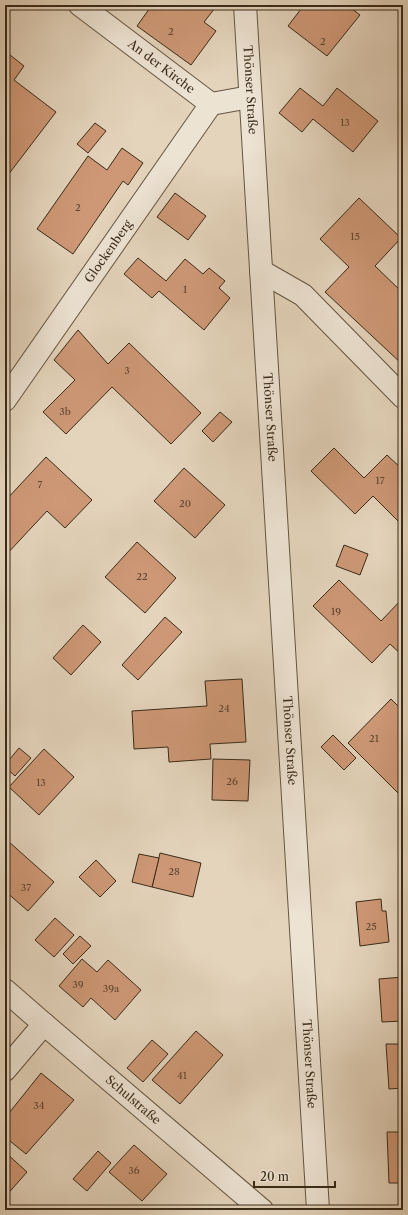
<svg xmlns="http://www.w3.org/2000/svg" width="408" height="1215" viewBox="0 0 408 1215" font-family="'Libre Caslon Text',serif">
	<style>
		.building { fill: #ce9876; stroke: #392b18 }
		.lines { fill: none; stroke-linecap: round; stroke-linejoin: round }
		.minor-casing { stroke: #645541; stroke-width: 24 }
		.tertiary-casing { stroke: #645541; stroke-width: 24 }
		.minor { stroke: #ede3d3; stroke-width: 22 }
		.tertiary { stroke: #ede3d3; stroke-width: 22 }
		.labels { text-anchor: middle; stroke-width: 4; stroke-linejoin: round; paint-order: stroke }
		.number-label { font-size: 10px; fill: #5e4630 }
		.street-label { font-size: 12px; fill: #392b18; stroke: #ede3d3 }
	</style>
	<rect width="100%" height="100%" fill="#e4d4bc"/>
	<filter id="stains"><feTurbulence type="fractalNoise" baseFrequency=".005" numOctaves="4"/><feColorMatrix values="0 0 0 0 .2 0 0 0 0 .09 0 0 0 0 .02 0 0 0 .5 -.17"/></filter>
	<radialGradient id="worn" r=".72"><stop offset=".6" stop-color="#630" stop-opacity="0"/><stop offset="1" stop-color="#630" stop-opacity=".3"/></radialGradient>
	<!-- building -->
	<g class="building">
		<path d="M152,5H210L215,8L204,22L216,31L191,65L137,26Z"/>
		<path d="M304,5H347L360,15L327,56L288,26Z"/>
		<path d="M5,51L24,66L14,80L56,112L5,179Z"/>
		<path d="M300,88L323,106L337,88L378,121L353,152L313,119L302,132L279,113Z"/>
		<path d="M95,123L106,131L88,153L77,144Z"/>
		<path d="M122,148L143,163L128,185L123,181L73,254L37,229L88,156L107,170Z"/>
		<path d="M175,193L206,216L188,240L157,217Z"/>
		<path d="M359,198L401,238L375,266L403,293V365L325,292L349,267L320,239Z"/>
		<path d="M138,258L166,281L185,259L203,274L209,268L225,281L219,288L230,298L204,330L159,291L152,298L124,274Z"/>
		<path d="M78,330L108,364L129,343L201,413L171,444L112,387L66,434L43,412L75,380L54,360Z"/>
		<path d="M220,412L232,422L213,442L202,431Z"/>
		<path d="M334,448L364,478L387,455L403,470V526L373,496L355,514L311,471Z"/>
		<path d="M46,457L92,500L65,528L47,511L5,556V501Z"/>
		<path d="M184,468L225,505L195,538L154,501Z"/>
		<path d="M137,542L176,578L145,613L105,577Z"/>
		<path d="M344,545L368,554L360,575L336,566Z"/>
		<path d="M339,580L381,621L403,598V656L390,644L372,663L313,606Z"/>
		<path d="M165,617L182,632L138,680L122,665Z"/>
		<path d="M83,625L101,642L71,675L53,658Z"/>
		<path d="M242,679L246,742L210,744L211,759L169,762L168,747L134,749L132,711L207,706L205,681Z"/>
		<path d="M391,699L403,711V738L401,741L403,743V798L348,743Z"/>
		<path d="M333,735L356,758L344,770L321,747Z"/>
		<path d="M19,748L31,758L15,776L5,767V765Z"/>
		<path d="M44,749L74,777L39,815L9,787Z"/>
		<path d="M213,759L250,760L248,801L212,800Z"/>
		<path d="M8,841L54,882L28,911L5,891V844Z"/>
		<path d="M160,853L201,863L193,897L152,887Z"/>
		<path d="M139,854L159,858L152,887L132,882Z"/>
		<path d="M96,860L116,881L100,897L79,877Z"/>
		<path d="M381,899L382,911H386L389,942L360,946L356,902Z"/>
		<path d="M403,915V936L401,916Z"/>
		<path d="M55,918L74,935L54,957L35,940Z"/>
		<path d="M80,936L91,946L73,964L63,954Z"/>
		<path d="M82,959L97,972L108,960L141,990L115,1020L91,998L83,1007L59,986Z"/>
		<path d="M403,977V1021L382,1022L379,979Z"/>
		<path d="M196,1031L223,1055L180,1104L152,1080Z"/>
		<path d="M152,1040L168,1054L143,1082L127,1068Z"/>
		<path d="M386,1044H403V1088L389,1089Z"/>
		<path d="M41,1073L74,1100L26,1154L5,1137V1118Z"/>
		<path d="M387,1132H403V1183H389Z"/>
		<path d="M134,1145L167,1174L142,1201L109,1172Z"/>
		<path d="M98,1151L111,1163L87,1191L73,1179Z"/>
		<path d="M5,1152L27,1172L5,1197Z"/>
		<path d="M49,1205L55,1210H44Z"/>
	</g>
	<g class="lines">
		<defs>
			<g id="minor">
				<path id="s1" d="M80,5L211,104L250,97"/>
				<path d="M261,271L303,295L403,397"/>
				<path id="s2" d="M5,400L211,104"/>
				<path id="s3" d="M5,990L44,1024L262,1210"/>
				<path d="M5,1070L44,1024"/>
			</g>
			<g id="tertiary">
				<path id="s4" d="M245,5L318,1210"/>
			</g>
		</defs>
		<!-- minor casing -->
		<use href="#minor" class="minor-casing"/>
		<!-- tertiary casing -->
		<use href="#tertiary" class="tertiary-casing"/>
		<!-- minor -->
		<use href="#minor" class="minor"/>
		<!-- tertiary -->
		<use href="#tertiary" class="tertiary"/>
	</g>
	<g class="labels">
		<!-- number labels -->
		<g class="number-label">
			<text x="171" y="35">2</text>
			<text x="323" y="45">2</text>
			<text x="345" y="126">13</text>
			<text x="78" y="211">2</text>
			<text x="355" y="240">15</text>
			<text x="185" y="293">1</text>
			<text x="127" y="374">3</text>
			<text x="65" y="415">3b</text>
			<text x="380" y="484">17</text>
			<text x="40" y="488">7</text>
			<text x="185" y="507">20</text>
			<text x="142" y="580">22</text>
			<text x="336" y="615">19</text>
			<text x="224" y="712">24</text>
			<text x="374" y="742">21</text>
			<text x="232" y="785">26</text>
			<text x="41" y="786">13</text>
			<text x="174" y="875">28</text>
			<text x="26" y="891">37</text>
			<text x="371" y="930">25</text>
			<text x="78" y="988">39</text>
			<text x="111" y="992">39a</text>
			<text x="182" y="1079">41</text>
			<text x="39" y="1109">34</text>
			<text x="134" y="1174">36</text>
		</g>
		<!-- street labels -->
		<g class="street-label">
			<text dy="4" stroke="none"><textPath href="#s1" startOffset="102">An der Kirche</textPath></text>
			<text dy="4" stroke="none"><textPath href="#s4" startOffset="85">Thönser Straße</textPath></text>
			<text dy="4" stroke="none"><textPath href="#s2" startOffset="181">Glockenberg</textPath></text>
			<text dy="4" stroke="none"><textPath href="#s4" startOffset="413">Thönser Straße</textPath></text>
			<text dy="4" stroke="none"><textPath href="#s4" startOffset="737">Thönser Straße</textPath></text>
			<text dy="4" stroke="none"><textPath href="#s4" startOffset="1061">Thönser Straße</textPath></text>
			<text dy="4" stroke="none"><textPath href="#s3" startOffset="169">Schulstraße</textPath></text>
		</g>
	</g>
	<!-- margin -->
	<rect width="408" height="1215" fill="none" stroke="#e4d4bc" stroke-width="20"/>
	<rect x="6" y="6" width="396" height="1203" fill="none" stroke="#392b18" stroke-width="2"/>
	<rect x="10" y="10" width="388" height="1195" fill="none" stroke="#392b18"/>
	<!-- scale -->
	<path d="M254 1181v6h81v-6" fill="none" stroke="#392b18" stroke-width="2"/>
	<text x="260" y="1181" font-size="12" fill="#392b18" stroke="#ede3d3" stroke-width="3" paint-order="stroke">20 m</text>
	<rect width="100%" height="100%" filter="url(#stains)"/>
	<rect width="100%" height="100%" fill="url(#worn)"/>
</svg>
